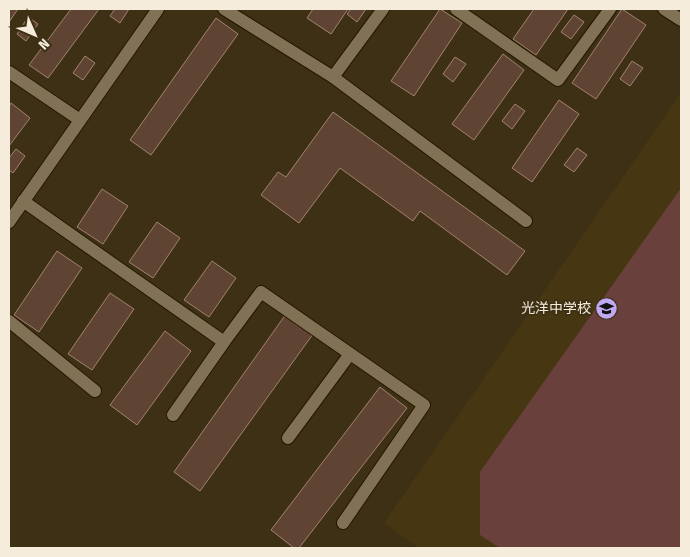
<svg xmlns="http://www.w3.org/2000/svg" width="690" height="557" viewBox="0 0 690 557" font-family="'Fira Sans Condensed','Noto Sans JP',sans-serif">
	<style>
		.built { fill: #473612 }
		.green { fill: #6a403d }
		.building { fill: #604433; stroke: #a1826f }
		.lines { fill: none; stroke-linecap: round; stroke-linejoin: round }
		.service-casing { stroke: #241700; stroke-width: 14 }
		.minor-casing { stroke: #241700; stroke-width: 14 }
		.tertiary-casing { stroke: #241700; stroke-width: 14 }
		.service { stroke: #827255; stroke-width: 12 }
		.minor { stroke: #827255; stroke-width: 12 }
		.tertiary { stroke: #827255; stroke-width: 12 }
		.labels { text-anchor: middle; stroke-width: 4; stroke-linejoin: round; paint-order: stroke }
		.poi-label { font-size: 14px; fill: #f5ecdc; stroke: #3e3014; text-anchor: end }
	</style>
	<rect width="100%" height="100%" fill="#3e3014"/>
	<!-- built -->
	<path class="built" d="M681,93V548H419L384,523Z"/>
	<!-- green -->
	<path class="green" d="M681,188V548H500L480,535V472Z"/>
	<!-- building -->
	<g class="building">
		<path d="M9,9H18L9,22Z"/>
		<path d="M71,9H99L48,78L29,65Z"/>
		<path d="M115,9H129L120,23L110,16Z"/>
		<path d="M313,9H348L331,34L307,18Z"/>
		<path d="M351,9H366L357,22L347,14Z"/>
		<path d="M440,9L462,23L414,96L391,81Z"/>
		<path d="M534,9H568L536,55L513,39Z"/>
		<path d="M622,9L646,25L596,99L572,83Z"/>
		<path d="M574,15L584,22L571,39L561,32Z"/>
		<path d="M28,17L38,24L26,41L17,34Z"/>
		<path d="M216,18L238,34L151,155L130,140Z"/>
		<path d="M503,54L524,70L474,140L452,124Z"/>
		<path d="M85,56L95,63L83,80L73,73Z"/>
		<path d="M455,57L466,64L453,82L443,74Z"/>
		<path d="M632,61L643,68L630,86L620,79Z"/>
		<path d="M559,100L579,114L532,182L512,168Z"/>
		<path d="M11,103L30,118L9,146V107Z"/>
		<path d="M515,104L525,111L512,129L502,121Z"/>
		<path d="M333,112L525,251L507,275L420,211L413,221L340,168L299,223L261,195L278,172L286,177Z"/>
		<path d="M577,148L587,155L574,172L564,165Z"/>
		<path d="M16,149L25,156L13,173L9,170V158Z"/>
		<path d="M102,189L128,206L103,244L77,227Z"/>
		<path d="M157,222L180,238L153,278L129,262Z"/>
		<path d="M57,251L82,268L39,332L14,315Z"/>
		<path d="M212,261L236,278L209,317L184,300Z"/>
		<path d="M110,293L134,309L92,370L68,354Z"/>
		<path d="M286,314L313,334L200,491L174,472Z"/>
		<path d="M165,331L191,351L137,425L110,405Z"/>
		<path d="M380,387L407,408L299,548H294L271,530Z"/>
	</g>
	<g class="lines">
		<defs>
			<g id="service">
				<path d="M456,9L558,80L610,9"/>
				<path d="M664,9L681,20"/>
				<path d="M333,77L526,221"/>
				<path d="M23,201L224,342L261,292L424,405L343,523"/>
				<path d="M9,321L95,391"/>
				<path d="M173,415L224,342"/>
				<path d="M288,438L350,354"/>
			</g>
			<g id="minor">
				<path d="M224,9L333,77L383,9"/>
				<path d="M9,72L80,120"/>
			</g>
			<path id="tertiary" d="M9,222L158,9"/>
		</defs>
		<!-- service casing -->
		<use href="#service" class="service-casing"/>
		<!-- minor casing -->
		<use href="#minor" class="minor-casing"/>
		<!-- tertiary casing -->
		<use href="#tertiary" class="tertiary-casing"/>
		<!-- service -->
		<use href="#service" class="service"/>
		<!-- minor -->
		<use href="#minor" class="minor"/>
		<!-- tertiary -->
		<use href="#tertiary" class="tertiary"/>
	</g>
	<!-- icons -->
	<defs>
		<symbol id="school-disc" viewBox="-11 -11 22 22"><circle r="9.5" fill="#c1a8f3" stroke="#3e3014"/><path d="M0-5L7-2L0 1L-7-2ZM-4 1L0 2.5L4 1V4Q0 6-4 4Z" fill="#111"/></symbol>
	</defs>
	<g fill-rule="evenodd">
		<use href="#school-disc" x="594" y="296" width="25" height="25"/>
	</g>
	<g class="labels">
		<!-- poi labels -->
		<g class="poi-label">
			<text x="591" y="313">光洋中学校</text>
		</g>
	</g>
	<!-- border -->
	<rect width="690" height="557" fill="none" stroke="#f5ecdc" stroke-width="20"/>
	<!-- north arrow -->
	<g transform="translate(35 35) rotate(135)" stroke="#3e3014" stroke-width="4" paint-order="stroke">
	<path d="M0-4L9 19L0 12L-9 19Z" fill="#f5ecdc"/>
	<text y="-8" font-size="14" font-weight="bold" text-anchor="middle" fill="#f5ecdc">N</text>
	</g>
</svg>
